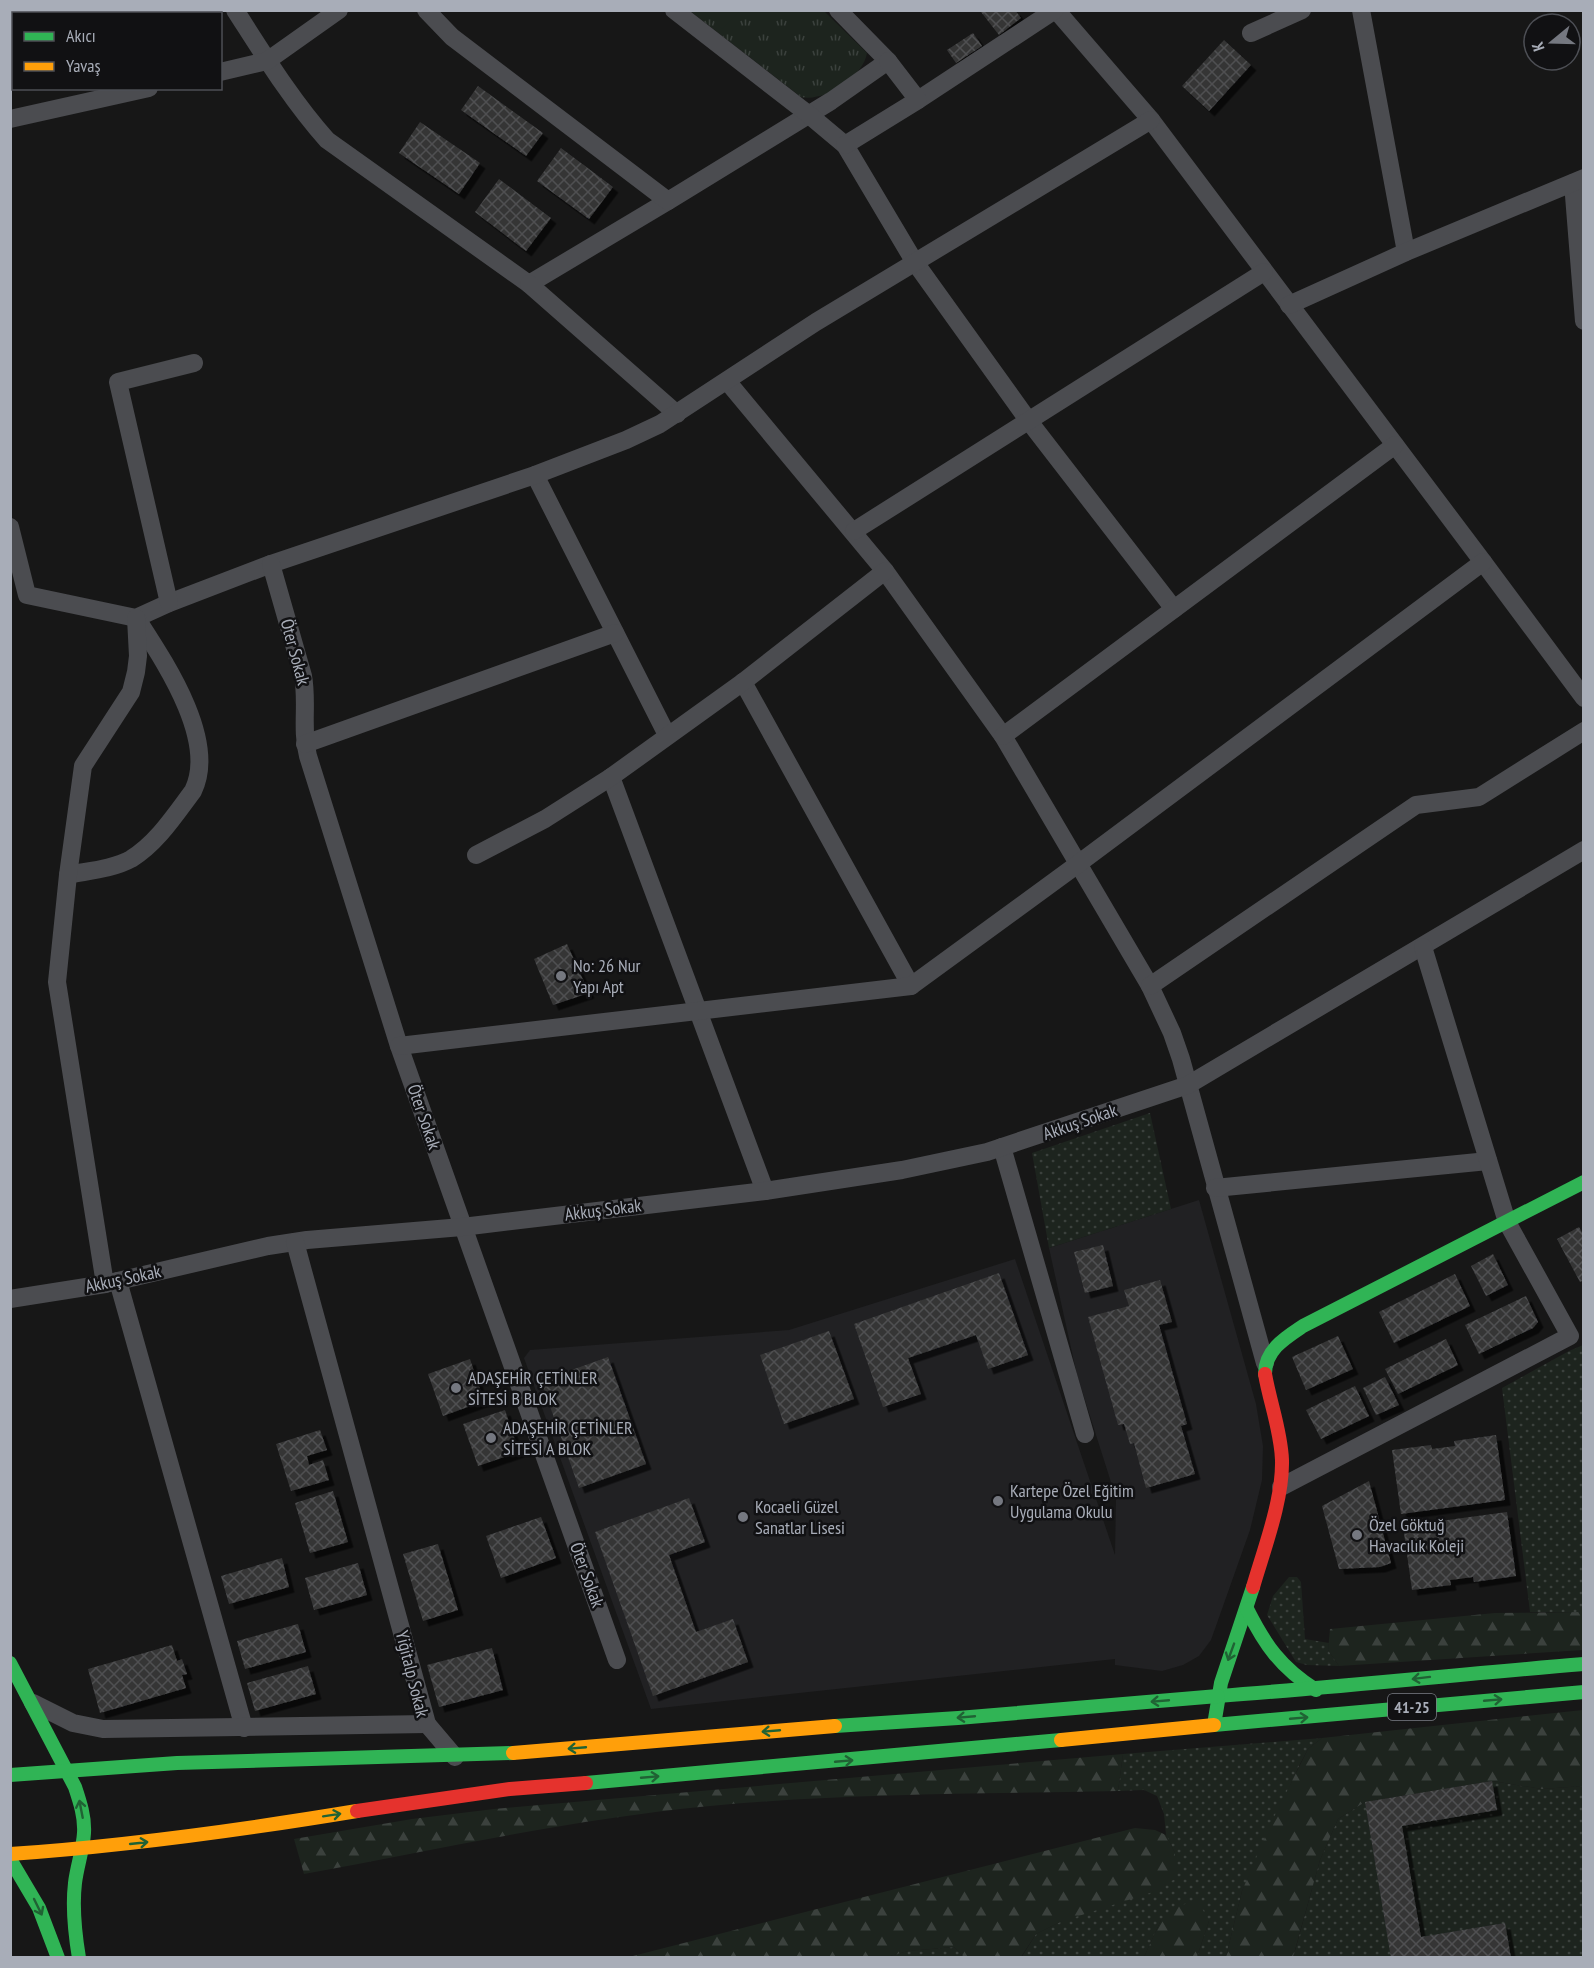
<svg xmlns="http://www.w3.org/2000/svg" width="1594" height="1968" viewBox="0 0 1594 1968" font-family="'PT Sans Narrow',sans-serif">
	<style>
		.built { fill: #212123 }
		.grass { fill: url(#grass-dots) }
		.forest { fill: url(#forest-firs) }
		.park { fill: url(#park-tufts) }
		.pitch { fill: #1d241e }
		.building { fill: url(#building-cross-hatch); filter: url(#shadow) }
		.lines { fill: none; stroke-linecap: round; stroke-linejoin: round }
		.street { stroke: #4b4c50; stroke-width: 18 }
		.fast { stroke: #30b455; stroke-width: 14 }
		.slow { stroke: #ff9f0a; stroke-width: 14 }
		.jam { stroke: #e5322d; stroke-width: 14 }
		.oneway { stroke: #206234 }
		.poi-dot { fill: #757880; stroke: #111113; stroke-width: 2 }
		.labels { text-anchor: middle; stroke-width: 5; stroke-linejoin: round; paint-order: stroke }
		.shield { fill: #111113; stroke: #7b7e86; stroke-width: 1.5 }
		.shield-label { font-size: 16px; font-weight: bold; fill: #a8adb8 }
		.street-label { font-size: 18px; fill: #a8adb8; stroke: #111113 }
		.poi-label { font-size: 18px; fill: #a8adb8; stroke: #111113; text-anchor: start }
	</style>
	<defs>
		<pattern id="grass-dots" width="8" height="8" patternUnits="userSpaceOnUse" patternTransform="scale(1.5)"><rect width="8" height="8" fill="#1d241e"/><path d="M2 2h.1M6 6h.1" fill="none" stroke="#3b413d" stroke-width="1.8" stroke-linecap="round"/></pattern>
		<pattern id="forest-firs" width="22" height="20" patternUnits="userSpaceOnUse" patternTransform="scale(1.5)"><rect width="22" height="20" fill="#1d241e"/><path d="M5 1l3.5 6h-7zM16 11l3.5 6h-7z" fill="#3b413d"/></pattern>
		<pattern id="park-tufts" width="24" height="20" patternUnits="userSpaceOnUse" patternTransform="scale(1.5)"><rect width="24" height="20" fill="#1d241e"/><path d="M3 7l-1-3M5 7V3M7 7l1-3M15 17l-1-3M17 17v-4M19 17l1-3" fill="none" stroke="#3b413d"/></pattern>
		<pattern id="building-cross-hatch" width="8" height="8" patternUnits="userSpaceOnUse" patternTransform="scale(1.5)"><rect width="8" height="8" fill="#353536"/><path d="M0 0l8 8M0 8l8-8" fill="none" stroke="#4f5051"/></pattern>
		<filter id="shadow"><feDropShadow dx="5.5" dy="5.5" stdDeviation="0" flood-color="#0009"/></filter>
	</defs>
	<rect width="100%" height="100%" fill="#171717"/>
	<!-- built -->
	<path class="built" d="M1199,1200L1256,1404L1263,1446L1262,1480L1250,1530L1211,1640L1199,1656L1183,1665L1162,1671L1115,1665V1659L651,1709L524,1358L530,1350L789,1330L1015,1259L1115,1555L1116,1498L1077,1375L1049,1248Z"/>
	<!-- grass -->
	<g class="grass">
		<path d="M1150,1113L1171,1209L1049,1248L1032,1153Z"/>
		<path d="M1583,1345V1612H1530L1502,1388L1569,1351Z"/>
		<path d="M1289,1577H1297L1301,1582L1305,1639L1329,1643L1328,1650L1339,1666L1307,1665L1296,1662L1267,1615L1273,1596Z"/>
		<path d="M1322,1738L1308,1749L1299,1766L1242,1891L1226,1957H1197L1209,1921L1161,1920L1144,1957L1021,1958L1036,1934L1060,1922L1175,1853L1166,1835L1164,1814L1157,1796L1144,1790L1118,1791L1123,1754Z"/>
		<path d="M1492,1781L1542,1789L1583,1786V1957L1293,1958L1320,1860L1338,1819L1365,1802Z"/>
		<path d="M954,1947L964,1957L883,1958L908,1951Z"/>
	</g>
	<!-- forest -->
	<g class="forest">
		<path d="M1583,1612V1650L1339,1666L1328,1650L1330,1629L1495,1613Z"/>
		<path d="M1583,1710V1786L1542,1789L1492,1781L1365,1802L1338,1819L1320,1860L1293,1957H1226L1242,1891L1271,1823L1308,1749L1322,1738Z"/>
		<path d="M1123,1754L1118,1791C982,1794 845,1793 710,1806C574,1819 439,1849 304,1874L294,1839L412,1819L494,1809Z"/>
		<path d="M1135,1828L1155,1830L1166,1835L1175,1853V1879L1150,1893L1060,1922L1036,1934L1021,1957H964L954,1947L908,1951L883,1958L629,1957Z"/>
		<path d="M1198,1901L1209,1921L1197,1957H1144L1161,1920L1177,1906Z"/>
	</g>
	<!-- park -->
	<path class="park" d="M690,11H824L867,53C863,77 825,102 801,97Z"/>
	<!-- pitch -->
	<path class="pitch" d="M704,11H740L722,29Z"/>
	<!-- building -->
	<g class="building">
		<path d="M983,10H1015L1021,18L999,35L981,12Z"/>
		<path d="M973,33L982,46L956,63L947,50Z"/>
		<path d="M1224,40L1251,65L1209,111L1182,86Z"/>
		<path d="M478,86L543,133L526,156L461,110Z"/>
		<path d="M420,122L480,163L459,194L399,153Z"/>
		<path d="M561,148L613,187L589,219L537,181Z"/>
		<path d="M499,179L551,218L526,251L475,212Z"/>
		<path d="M567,944L589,993L553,1005L534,959Z"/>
		<path d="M1579,1227L1584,1236V1280L1580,1282L1557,1239Z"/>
		<path d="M1103,1245L1113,1286L1085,1293L1074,1252Z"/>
		<path d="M1493,1254L1508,1285L1486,1296L1471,1266Z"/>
		<path d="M999,1273L1028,1355L988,1369L976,1335L908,1358L921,1394L883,1407L854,1324Z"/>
		<path d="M1455,1274L1470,1306L1394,1343L1379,1312Z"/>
		<path d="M1160,1280L1172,1322L1159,1325L1187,1424L1181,1426L1195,1474L1146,1488L1134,1443L1130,1444L1124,1424L1118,1425L1088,1317L1129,1306L1124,1290Z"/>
		<path d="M1526,1296L1538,1322L1533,1328L1479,1354L1465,1325Z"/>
		<path d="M829,1331L854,1399L784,1424L760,1355Z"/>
		<path d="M1338,1336L1353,1369L1306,1390L1292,1357Z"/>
		<path d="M1446,1339L1458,1365L1398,1394L1385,1369Z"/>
		<path d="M608,1357L646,1464L579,1488L541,1381Z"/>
		<path d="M470,1359L484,1401L443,1416L428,1374Z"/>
		<path d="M1385,1377L1399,1405L1376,1415L1363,1388Z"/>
		<path d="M1355,1386L1369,1416L1321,1439L1306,1410Z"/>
		<path d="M505,1410L519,1452L478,1466L463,1424Z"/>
		<path d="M320,1430L327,1450L307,1456L309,1465L323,1460L329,1480L291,1491L276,1444Z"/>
		<path d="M1496,1435L1505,1500L1401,1514L1392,1450L1431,1445L1432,1449L1455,1446L1454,1441Z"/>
		<path d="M1369,1481L1391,1563L1380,1567L1339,1569L1322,1506Z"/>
		<path d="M333,1491L348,1542L310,1553L295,1503Z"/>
		<path d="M689,1498L705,1542L669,1555L696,1632L733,1619L748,1662L653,1696L595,1532Z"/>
		<path d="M1507,1512L1516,1576L1474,1582L1473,1577L1450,1580L1451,1585L1412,1590L1403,1526Z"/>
		<path d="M541,1517L556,1558L501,1578L486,1536Z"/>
		<path d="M438,1544L458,1610L423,1621L403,1554Z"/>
		<path d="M282,1558L289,1587L229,1604L221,1576Z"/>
		<path d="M358,1563L367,1595L314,1610L305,1578Z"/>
		<path d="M298,1624L306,1652L245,1669L237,1641Z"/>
		<path d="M172,1645L177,1661L182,1659L187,1674L182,1675L186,1688L100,1713L88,1669Z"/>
		<path d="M492,1648L503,1690L439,1707L427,1665Z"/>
		<path d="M308,1666L316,1694L255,1711L247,1683Z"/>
		<path d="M1492,1781L1497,1810L1402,1826L1421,1937L1505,1923L1511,1958H1391L1365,1802Z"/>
	</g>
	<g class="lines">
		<!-- street -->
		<g class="street">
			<path d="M235,10C264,55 292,101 327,140L529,284L668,201"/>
			<path d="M426,10L452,37L668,201L831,101L888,61L838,10"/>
			<path d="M674,10L808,114L845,145L914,261L1028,420L1174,609"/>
			<path d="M1056,10L1151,120L1483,562L1584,698"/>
			<path d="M1361,10L1406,252"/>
			<path d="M1251,33L1302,10"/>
			<path d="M220,72L267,61L339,10"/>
			<path d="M918,100L1055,10"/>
			<path d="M10,119L149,88"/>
			<path d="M845,145L918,100L888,61"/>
			<path d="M1573,183L1584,321"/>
			<path d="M529,284L677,414"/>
			<path d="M1289,305L1406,252L1584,178"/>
			<path d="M727,381L885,571L1003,736L1150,986L1172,1033L1181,1059L1265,1363"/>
			<path d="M535,475L667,735"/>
			<path d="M10,527L27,595L136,618L169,603L271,564L535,475L626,440L660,424L816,322L1151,120"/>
			<path d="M854,531L1264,272"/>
			<path d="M271,564L303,676C308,703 301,729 308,756L399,1046L617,1660"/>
			<path d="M169,603L118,382L194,363"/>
			<path d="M743,682L911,986"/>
			<path d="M1003,736L1395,445"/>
			<path d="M305,744L615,633"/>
			<path d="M611,777L765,1191"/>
			<path d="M476,855L545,819L611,777L743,682L885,571"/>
			<path d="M68,875C87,871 113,869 131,859C157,843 175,815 193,791C218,740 164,661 137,619"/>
			<path d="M1150,986L1416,805L1479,797L1584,731"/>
			<path d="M399,1046L911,986L1078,864L1483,562"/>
			<path d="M1002,1147L1085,1434"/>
			<path d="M1215,1188L1488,1161"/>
			<path d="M118,1281L244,1728"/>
			<path d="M105,1284L57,982L68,875L83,766L131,692L136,672L138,656L136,618"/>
			<path d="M10,1299L105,1284L268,1246L307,1240L462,1227L765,1191L902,1170L987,1152L1188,1085L1584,850"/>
			<path d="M1281,1487L1570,1336L1507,1222L1423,947"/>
			<path d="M33,1703L73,1723L103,1729L427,1724L295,1242"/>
			<path d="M427,1724L455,1757"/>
		</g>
		<!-- fast -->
		<g class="fast">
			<path d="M1265,1374C1265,1350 1285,1338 1303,1326L1584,1182"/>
			<path d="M1253,1587L1221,1683L1214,1725L1584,1692"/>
			<path d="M1247,1609C1265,1645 1281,1668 1316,1690"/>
			<path d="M10,1663L75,1787C80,1802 85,1817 84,1833C83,1850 77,1866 75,1883C72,1908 75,1934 79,1958"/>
			<path d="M1218,1696C1340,1687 1462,1674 1584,1664"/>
			<path d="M835,1726L958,1718L1218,1696"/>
			<path d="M10,1775L177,1763L513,1753"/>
			<path d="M586,1783L1061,1740"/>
			<path d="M10,1859L39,1908L58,1958"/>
		</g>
		<!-- slow -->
		<g class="slow">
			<path d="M1061,1740L1214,1725"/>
			<path d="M513,1753L835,1726"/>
			<path d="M10,1854C127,1846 242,1830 357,1811"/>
		</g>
		<!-- jam -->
		<g class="jam">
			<path d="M1253,1587C1264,1549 1283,1500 1282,1460C1281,1431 1270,1403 1265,1374"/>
			<path d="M357,1811L510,1789L586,1783"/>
		</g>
	</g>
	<!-- one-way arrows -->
	<defs><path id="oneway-shaft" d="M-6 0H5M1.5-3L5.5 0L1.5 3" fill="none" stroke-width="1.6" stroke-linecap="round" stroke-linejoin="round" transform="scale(1.5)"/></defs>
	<g class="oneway">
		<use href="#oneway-shaft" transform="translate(1231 1652) rotate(110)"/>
		<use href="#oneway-shaft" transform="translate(1421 1678) rotate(173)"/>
		<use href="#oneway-shaft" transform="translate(1493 1700) rotate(-5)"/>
		<use href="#oneway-shaft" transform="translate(1160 1701) rotate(175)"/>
		<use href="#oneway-shaft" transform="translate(966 1717) rotate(175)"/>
		<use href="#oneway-shaft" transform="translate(1299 1718) rotate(-5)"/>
		<use href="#oneway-shaft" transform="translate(771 1731) rotate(175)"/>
		<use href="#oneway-shaft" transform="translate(577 1748) rotate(175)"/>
		<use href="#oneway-shaft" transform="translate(844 1761) rotate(-5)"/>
		<use href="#oneway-shaft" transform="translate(650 1777) rotate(-5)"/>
		<use href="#oneway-shaft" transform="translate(81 1809) rotate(-101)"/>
		<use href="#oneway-shaft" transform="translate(332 1815) rotate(-9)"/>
		<use href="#oneway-shaft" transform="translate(139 1843) rotate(-6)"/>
		<use href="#oneway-shaft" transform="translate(38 1907) rotate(64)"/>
	</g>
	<!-- markers -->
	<g class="poi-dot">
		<circle cx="561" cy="976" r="6"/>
		<circle cx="456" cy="1388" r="6"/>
		<circle cx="491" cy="1438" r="6"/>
		<circle cx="998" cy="1501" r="6"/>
		<circle cx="743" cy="1517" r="6"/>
		<circle cx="1357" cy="1535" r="6"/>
	</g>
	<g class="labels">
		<!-- shield labels -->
		<rect class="shield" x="1388" y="1694" width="48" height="26" rx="4.5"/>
		<g class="shield-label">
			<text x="1412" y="1713">41-25</text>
		</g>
		<!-- street labels -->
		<g class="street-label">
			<text transform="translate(295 652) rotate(75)" y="6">Öter Sokak</text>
			<text transform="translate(424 1117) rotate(71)" y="6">Öter Sokak</text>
			<text transform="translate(1080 1122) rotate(-19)" y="6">Akkuş Sokak</text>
			<text transform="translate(603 1210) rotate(-7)" y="6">Akkuş Sokak</text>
			<text transform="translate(123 1279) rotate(-12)" y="6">Akkuş Sokak</text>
			<text transform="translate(587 1575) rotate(70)" y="6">Öter Sokak</text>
			<text transform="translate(412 1674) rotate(76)" y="6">Yiğitalp Sokak</text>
		</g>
		<!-- poi labels -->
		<g class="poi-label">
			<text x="573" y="972">No: 26 Nur<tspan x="573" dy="21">Yapı Apt</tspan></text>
			<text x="468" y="1384">ADAŞEHİR ÇETİNLER<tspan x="468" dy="21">SİTESİ B BLOK</tspan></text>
			<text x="503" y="1434">ADAŞEHİR ÇETİNLER<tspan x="503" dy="21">SİTESİ A BLOK</tspan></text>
			<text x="1010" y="1497">Kartepe Özel Eğitim<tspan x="1010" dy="21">Uygulama Okulu</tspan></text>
			<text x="755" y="1513">Kocaeli Güzel<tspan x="755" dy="21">Sanatlar Lisesi</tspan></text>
			<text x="1369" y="1531">Özel Göktuğ<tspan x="1369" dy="21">Havacılık Koleji</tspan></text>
		</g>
	</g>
	<!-- border -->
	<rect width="1594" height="1968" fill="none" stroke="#a8adb8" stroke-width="24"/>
	<!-- legend -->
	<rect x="12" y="12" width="210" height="78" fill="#111113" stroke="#4d4f55" stroke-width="1.5"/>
	<rect x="24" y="32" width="30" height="9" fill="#30b455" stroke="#4d4f55" stroke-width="1.5"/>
	<text x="66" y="42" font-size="18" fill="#a8adb8">Akıcı</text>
	<rect x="24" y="62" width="30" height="9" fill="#ff9f0a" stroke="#4d4f55" stroke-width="1.5"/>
	<text x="66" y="72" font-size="18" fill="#a8adb8">Yavaş</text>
	<!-- north arrow -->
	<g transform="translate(1552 42) rotate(251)"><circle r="28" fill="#111113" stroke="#4d4f55" stroke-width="1.5"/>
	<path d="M0-4.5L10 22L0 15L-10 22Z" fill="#757880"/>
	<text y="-9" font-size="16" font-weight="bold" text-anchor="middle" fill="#a8adb8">K</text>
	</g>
</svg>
